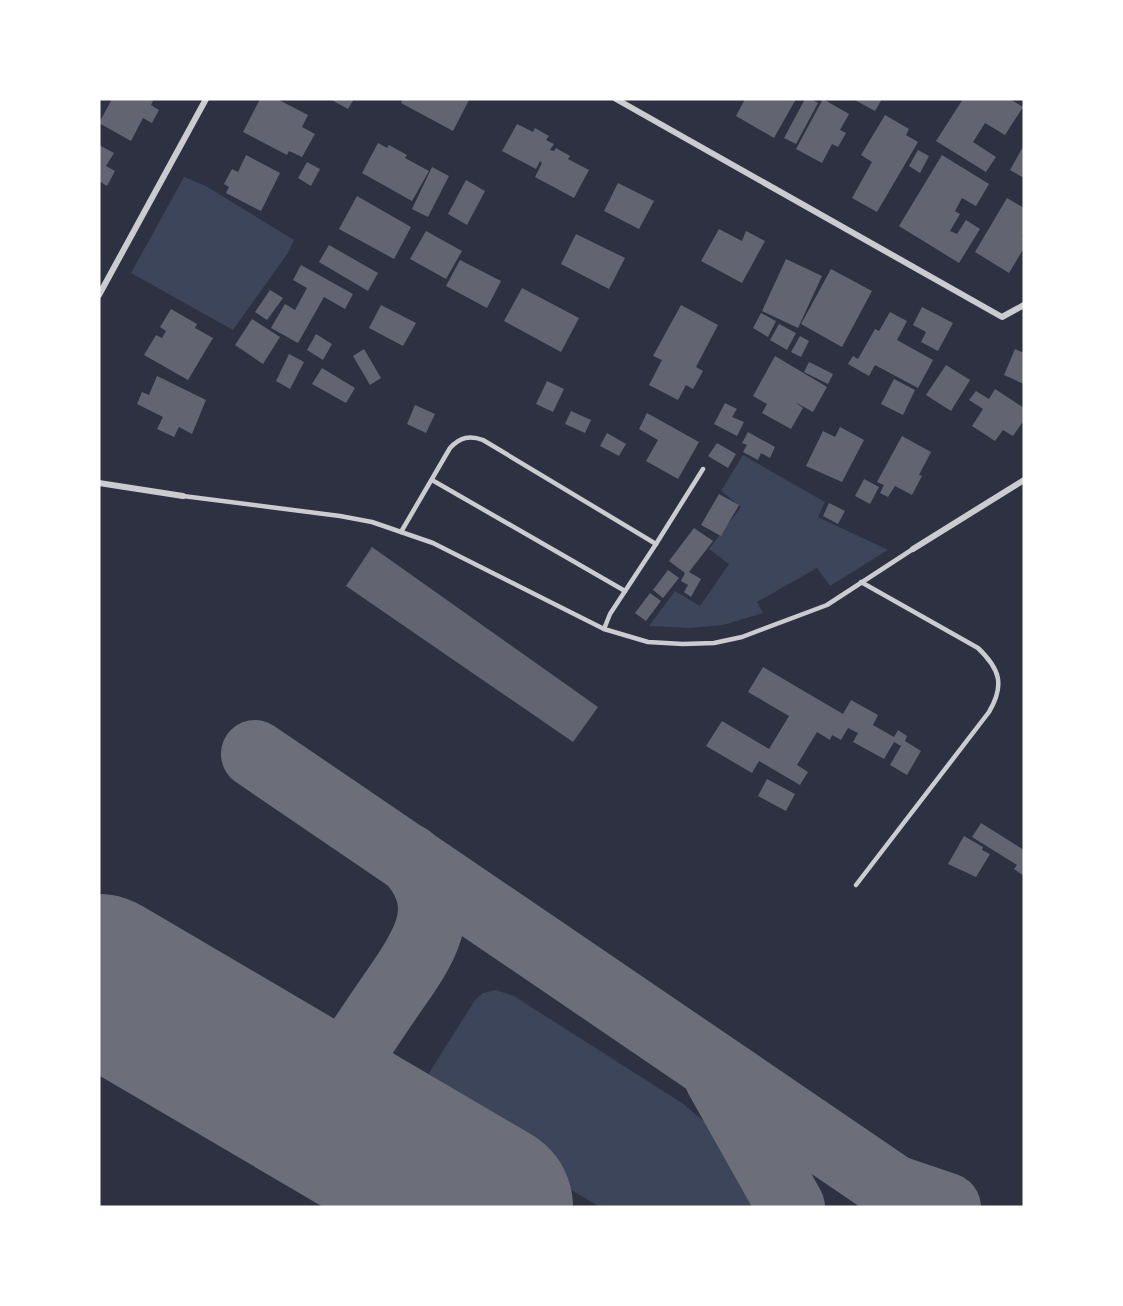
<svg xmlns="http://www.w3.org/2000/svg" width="1123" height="1306" viewBox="0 0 1123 1306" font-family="'Sofia Sans Condensed',sans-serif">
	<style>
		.green { fill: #3c4559 }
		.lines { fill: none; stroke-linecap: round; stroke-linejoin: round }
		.taxiway { stroke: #6c6f7a; stroke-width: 68 }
		.runway { stroke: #6c6f7a; stroke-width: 168 }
		.building { fill: #626471 }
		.service { stroke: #caccd0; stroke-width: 4.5 }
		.minor { stroke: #caccd0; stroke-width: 6 }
	</style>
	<rect width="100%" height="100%" fill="#2d3142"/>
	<!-- green -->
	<g class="green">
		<path d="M184,177L206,186L294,240L288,253L233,330L131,273Z"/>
		<path d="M743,455L825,502L818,517L888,550L830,586L817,568L757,602L763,613L723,625L690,628L649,626L675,591L700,606L729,564L709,549L741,507L721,491Z"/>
		<path d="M496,990L514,996L682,1103L706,1123L724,1148L758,1207H600L446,1116C432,1104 427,1092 429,1073L475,1000L483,993Z"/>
	</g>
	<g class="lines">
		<!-- taxiway -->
		<g class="taxiway">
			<path d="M255,754L894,1189L947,1207"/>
			<path d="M718,1077L791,1207"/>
			<path d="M279,1084C316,1081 321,1082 350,1056"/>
			<path d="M360,1132C349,1116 338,1102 339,1082C340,1069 355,1049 362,1038C374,1020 386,1002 398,985C428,942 451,903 409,858"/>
		</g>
		<!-- runway -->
		<path class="runway" d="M99,978L489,1207"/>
	</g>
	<!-- building -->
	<g class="building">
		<path d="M112,99H149L153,101L151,105L159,110L152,123L143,118L131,141L99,123Z"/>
		<path d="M260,99H277L308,115L302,127L315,134L302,157L289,151L287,155L243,132Z"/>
		<path d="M330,99H354L348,109Z"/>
		<path d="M403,99H467L469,100L453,131L401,103Z"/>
		<path d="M745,99H796L774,138L736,116Z"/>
		<path d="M805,99H811L818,103L796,144L784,138Z"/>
		<path d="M823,99L849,114L840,130L846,133L838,147L832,144L822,163L796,149Z"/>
		<path d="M853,99H882L875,111Z"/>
		<path d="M963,99H1010L1023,107L1005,135L985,123L973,142L996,157L986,172L936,141Z"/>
		<path d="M885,115L909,129L906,135L918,142L877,212L852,198L872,162L861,155Z"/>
		<path d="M517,124L533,132L535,128L549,136L546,140L554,144L550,150L554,151L556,148L570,156L568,159L589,170L574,198L535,177L542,163L540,161L536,169L502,151Z"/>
		<path d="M378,143L387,148L389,145L407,155L405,158L429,171L412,201L362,173Z"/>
		<path d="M99,145L114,153L106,166L115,171L107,186L99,181Z"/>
		<path d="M1024,145V178L1010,170Z"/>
		<path d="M918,150L929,156L920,173L909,166Z"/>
		<path d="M246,155L280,173L261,211L226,193L229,187L224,184L232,169L238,172Z"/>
		<path d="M942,155L989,184L976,206L962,198L955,211L960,214L950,231L957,234L966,220L980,229L959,263L899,226Z"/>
		<path d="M307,162L320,169L311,186L298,178Z"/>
		<path d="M432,167L449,176L428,217L412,209Z"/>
		<path d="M466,180L485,191L467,225L448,214Z"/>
		<path d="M618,183L654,201L639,229L604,211Z"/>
		<path d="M357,196L411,227L394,259L339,229Z"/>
		<path d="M1007,198L1024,208V233L1022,236L1024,237V248L1009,273L975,252Z"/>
		<path d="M719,229L742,241L746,231L765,241L742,283L701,261Z"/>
		<path d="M426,231L462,251L446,279L410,259Z"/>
		<path d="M576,234L625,258L609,289L561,264Z"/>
		<path d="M329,245L378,273L368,291L319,262Z"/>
		<path d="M786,259L822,276L798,328L762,311Z"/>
		<path d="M460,260L501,281L487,308L446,286Z"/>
		<path d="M301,265L353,294L345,309L324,297L298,343L271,328L285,304L295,310L307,288L293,280Z"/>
		<path d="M831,269L872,291L842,347L801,324Z"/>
		<path d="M522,288L579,318L561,352L504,321Z"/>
		<path d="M270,290L283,298L267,320L255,312Z"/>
		<path d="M381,305L416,323L403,346L369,328Z"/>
		<path d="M681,305L718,325L696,367L703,371L693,389L686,385L678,400L649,385L662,360L653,356Z"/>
		<path d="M922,307L953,323L938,351L921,342L926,332L913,325Z"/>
		<path d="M171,309L197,324L195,328L213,338L188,380L144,355L156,335L162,338L166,331L160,327Z"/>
		<path d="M890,312L907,321L897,340L933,360L918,388L875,365L869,376L848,364L853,356L858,359L875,329L879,331Z"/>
		<path d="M761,313L776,321L768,337L753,328Z"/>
		<path d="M252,319L280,337L263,364L235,345Z"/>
		<path d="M779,324L796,333L787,350L770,340Z"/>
		<path d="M316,334L332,344L323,360L307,350Z"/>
		<path d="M800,336L809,341L801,357L791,352Z"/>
		<path d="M364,349L381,378L370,385L353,356Z"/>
		<path d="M1015,349L1024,353V384L1004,375Z"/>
		<path d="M289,354L304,362L290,389L276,381Z"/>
		<path d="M775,356L827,387L813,412L795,402L803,408L791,429L762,413L767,404L753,396Z"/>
		<path d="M809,362L833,374L828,384L804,372Z"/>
		<path d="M946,365L970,380L951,411L926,395Z"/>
		<path d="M322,368L355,388L346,403L312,384Z"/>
		<path d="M157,376L206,400L192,434L179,427L174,437L157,429L163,417L137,404L142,392L149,395Z"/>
		<path d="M894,379L915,390L903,415L881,404Z"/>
		<path d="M547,381L564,389L553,412L536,404Z"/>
		<path d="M995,389L1024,408V420L1013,436L1003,430L995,441L972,426L983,409L969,400L976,391L989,399Z"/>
		<path d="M725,403L737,409L732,417L744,422L737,436L714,424Z"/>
		<path d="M415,405L435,414L426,433L407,424Z"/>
		<path d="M571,411L591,420L585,433L565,424Z"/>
		<path d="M647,413L699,442L678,479L646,461L658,440L639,429Z"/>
		<path d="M840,427L864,440L842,482L806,466L823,431L835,437Z"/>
		<path d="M748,432L775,447L770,458L761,453L758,460L743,452L747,445L742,443Z"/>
		<path d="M607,433L626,444L619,456L600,446Z"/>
		<path d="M902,436L931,452L919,475L922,476L912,495L895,486L888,497L880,493L884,485L877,482Z"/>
		<path d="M717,443L736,454L728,468L708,456Z"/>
		<path d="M864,479L879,487L870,504L855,496Z"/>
		<path d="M719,494L739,505L721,536L701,525Z"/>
		<path d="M829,503L845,511L838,524L823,516Z"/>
		<path d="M694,528L713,541L689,572L701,579L691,597L684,592L688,585L681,581L685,573L669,561Z"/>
		<path d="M372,547L598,707L573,742L346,586Z"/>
		<path d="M668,570L679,578L663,598L653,590Z"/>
		<path d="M650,593L661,601L646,621L635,613Z"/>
		<path d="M763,667L843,714L851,700L878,715L873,725L894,737L898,730L907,736L905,741L921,751L907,775L890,765L901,746L894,742L884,759L853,742L858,733L848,728L841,740L832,735L830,740L817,732L797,765L808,772L800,785L759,761L752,773L706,746L722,721L769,749L789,716L748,692Z"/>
		<path d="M767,779L795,794L786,811L758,796Z"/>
		<path d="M981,823L1024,850V876L1014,869L1017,865L972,837Z"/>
		<path d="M964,836L983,847L982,850L990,854L976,877L948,864Z"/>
	</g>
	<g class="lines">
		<!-- service -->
		<g class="service">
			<path d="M432,480L625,591"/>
			<path d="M183,496L340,516L372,522L433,543L604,629L648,642L683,644L714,643L742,637L827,605L913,549"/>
			<path d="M401,532L450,448C460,437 470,435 483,440L656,544L610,614L604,629"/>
			<path d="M656,544L703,469"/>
			<path d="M856,885L989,712C1005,685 1000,669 978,648L861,582"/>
		</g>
		<!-- minor -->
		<g class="minor">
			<path d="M616,99L1002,317L1024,305"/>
			<path d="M99,295L206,99"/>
			<path d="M99,483L183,496"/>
			<path d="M913,549L1024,480"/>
		</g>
	</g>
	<!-- border -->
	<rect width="1123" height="1306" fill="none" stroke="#ffffff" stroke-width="201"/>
</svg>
